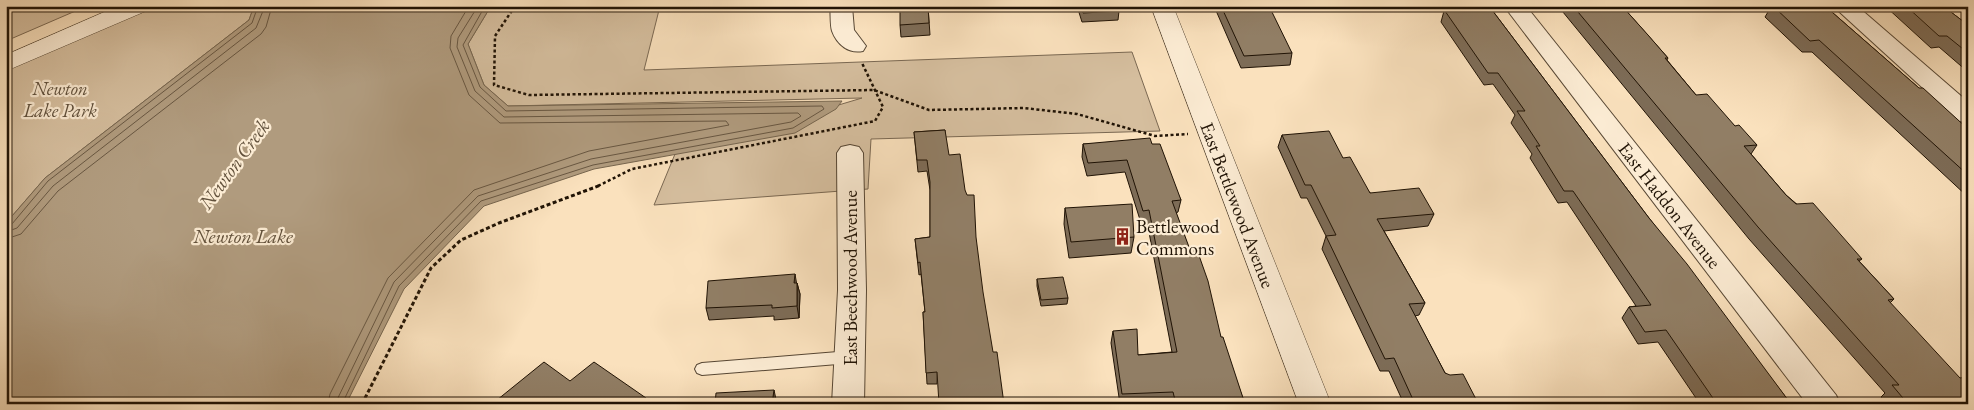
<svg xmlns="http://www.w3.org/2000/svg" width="1974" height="410" viewBox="0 0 1974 410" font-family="'EB Garamond',serif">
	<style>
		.green { fill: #d5be9e; stroke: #7a6852 }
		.water { fill: #b09b7e; stroke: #76654e }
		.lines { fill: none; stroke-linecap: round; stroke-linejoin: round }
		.shore { stroke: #685742; stroke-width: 1 }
		.service-casing { stroke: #564633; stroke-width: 2 }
		.minor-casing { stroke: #564633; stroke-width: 2 }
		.tertiary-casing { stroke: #564633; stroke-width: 1 }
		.path-far1 { stroke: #201305; stroke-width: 2.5; stroke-dasharray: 3 2.5; stroke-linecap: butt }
		.path { stroke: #201305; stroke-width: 3; stroke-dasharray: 4 2.5; stroke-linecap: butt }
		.service { fill: #fcecd4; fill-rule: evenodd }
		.minor { fill: #fcecd4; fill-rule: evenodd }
		.tertiary { fill: #fcecd4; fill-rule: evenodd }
		.wall { fill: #7d6c57; stroke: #201305 }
		.shaded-wall { fill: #665847; stroke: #201305 }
		.building { fill: #917e65; stroke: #201305 }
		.labels { text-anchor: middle; stroke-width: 4.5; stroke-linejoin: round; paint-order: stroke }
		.park-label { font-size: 19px; font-style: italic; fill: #5f4f3b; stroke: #fcecd4 }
		.street-label { font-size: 19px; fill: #201305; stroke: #fcecd4 }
		.poi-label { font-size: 19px; fill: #201305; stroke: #fcecd4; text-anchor: start }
		.water-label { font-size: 20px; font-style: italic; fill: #61503b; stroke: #fcecd4 }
	</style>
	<rect width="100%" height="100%" fill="#fae1bd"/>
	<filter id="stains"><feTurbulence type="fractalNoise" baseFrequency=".004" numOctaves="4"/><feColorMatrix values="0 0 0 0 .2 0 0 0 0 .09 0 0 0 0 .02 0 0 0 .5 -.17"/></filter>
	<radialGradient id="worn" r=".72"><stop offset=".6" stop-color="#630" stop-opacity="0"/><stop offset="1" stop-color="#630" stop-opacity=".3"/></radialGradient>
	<!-- green -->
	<g class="green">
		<path d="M6,6H87L6,41Z"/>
		<path d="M138,6H254L249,20L45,178L6,223V64Z"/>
		<path d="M491,6H660L644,70L1132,52L1160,131L871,139L868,189L654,205L675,154L862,98L508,106L484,85L468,44Z"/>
	</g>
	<!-- water -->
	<path class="water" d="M254,6H491L468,44L484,85L508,106L842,101L836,109L795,133L594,169L484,206L404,289L346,404H6V223L45,178L249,20Z"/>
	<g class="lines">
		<!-- shore -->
		<g class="shore">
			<path d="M6,225L12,224L48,181L252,23L258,6"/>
			<path d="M6,232L17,228L53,186L256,28L265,6"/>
			<path d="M6,239L21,234L58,191L261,34L266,27L272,6"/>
			<path d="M328,404L330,394L388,278L474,190L589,151L729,125L726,121L500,123L469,95L450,48L451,36L469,6"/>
			<path d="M335,404L394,282L478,196L591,159L791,122L801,116L798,113L504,117L475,91L457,47L458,38L478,6"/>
			<path d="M342,404L399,286L481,201L593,165L793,128L824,109L822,106L506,111L480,87L463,45L485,6"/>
		</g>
		<defs>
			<path id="service" d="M850,351L855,353L857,357L855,361L850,363L702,375L697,373L695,369L697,365L702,363Z"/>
			<g id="minor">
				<path d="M830,6H852L854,30L866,46L863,51C849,54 837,45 832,31C830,24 831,14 830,6Z"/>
				<path d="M1504,6H1526L1836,395L1840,404H1807Z"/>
				<path d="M1833,6H1857L1968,102V123L1959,121Z"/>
				<path d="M850,145L859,147L863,153L866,290L864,404H832L838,290L837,153L841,147Z"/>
			</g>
			<g id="tertiary">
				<path d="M118,6H149L146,11L6,71V55Z"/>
				<path d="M1151,6H1173L1331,404H1299Z"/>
			</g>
		</defs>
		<!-- service casing -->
		<use href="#service" class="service-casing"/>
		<!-- minor casing -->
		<use href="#minor" class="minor-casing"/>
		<!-- tertiary casing -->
		<use href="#tertiary" class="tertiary-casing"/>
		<!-- path-far1 -->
		<g class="path-far1">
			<path d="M515,6L495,36L494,85L529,95L874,90L929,110L1024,108L1077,114L1155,136L1188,134"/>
			<path d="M598,186L632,169L875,121L883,107L862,63"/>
		</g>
		<!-- path -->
		<path class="path" d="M362,404L431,268L461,240L499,223L601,185"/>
		<!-- service -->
		<use href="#service" class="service"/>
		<!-- minor -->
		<use href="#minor" class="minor"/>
		<!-- tertiary -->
		<use href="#tertiary" class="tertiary"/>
	</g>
	<!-- wall -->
	<g class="wall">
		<path d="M928,6L930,35L901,37L900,25Z"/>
		<path d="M1077,6H1117L1119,11L1118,20L1082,22Z"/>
		<path d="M1214,6H1261L1292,53L1290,65L1241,68Z"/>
		<path d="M1441,6H1489L1649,218L1791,404H1700L1658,342L1638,344L1622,318L1629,307L1636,306L1567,202L1558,203L1530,158L1532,154L1511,123L1515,115L1493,84L1484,85L1441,22L1444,11Z"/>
		<path d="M1558,6H1622L1668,58L1667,60L1696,95L1735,126L1757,145L1751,154L1786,195L1862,259L1859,261L1894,299L1890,303L1968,404H1887L1881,397L1885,393L1749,239Z"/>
		<path d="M1762,6H1825L1919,88L1968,129V197L1812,52H1802L1765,17L1768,12Z"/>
		<path d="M1885,6H1943L1968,25V72L1939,47L1931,48Z"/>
		<path d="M945,130L937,384H927L923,312H925L921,274L919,275L915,239L930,237V190L927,171L918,172L914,132Z"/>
		<path d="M1282,135L1343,158L1370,193L1434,214L1428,226L1384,231L1425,303L1419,315L1415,316L1445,373L1478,403V404H1404L1389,371H1380L1322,249L1326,236L1307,198H1301L1278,147Z"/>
		<path d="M1083,144H1152L1181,200L1178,212L1176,213L1245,404H1120L1111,343L1113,331L1138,355L1172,352L1147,222L1141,223L1125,172L1087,176L1082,157Z"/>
		<path d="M1065,208L1134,237L1131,253L1069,258L1064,224Z"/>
		<path d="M1037,279L1068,298L1067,304L1041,306L1037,286Z"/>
		<path d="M797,283L800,294L799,318L774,320V316L709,320L706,308Z"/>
	</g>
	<!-- shaded-wall -->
	<g class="shaded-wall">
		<path d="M795,274L797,286L794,283Z"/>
		<path d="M797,283L800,294L799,318L797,306Z"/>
		<path d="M774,390L777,404H772Z"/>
		<path d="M646,398L648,404H643V402Z"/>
	</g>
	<!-- building -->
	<g class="building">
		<path d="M900,6H928L929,23L900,25Z"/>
		<path d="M1081,6H1117L1119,11L1083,13Z"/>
		<path d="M1221,6H1261L1262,8H1270L1292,53L1244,56Z"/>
		<path d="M1453,6H1489L1649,218L1687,264L1791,404H1717L1666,330L1645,332L1629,307L1651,305L1573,191H1564L1536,146H1540L1517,111H1525L1498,73H1488L1445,11L1456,10Z"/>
		<path d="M1573,6H1622L1648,35L1668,58H1665L1696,95L1707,94L1735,126L1739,125L1757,145L1744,146L1786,195L1796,204L1813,203L1862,259H1857L1894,299L1888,300L1960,378L1966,377L1968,378V404H1908L1892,385H1899L1758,227Z"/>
		<path d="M1773,6H1825L1919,88H1923L1968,129V175L1819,40L1810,41Z"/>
		<path d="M1906,6H1943L1968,25V53L1947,36H1939Z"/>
		<path d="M945,130L949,155L960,154L965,190L967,195H974L976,237L983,292L993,352H997L1004,404H939L937,372L926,373L923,312H925L920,262L918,263L915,239L930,237V182L927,160H917L914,132Z"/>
		<path d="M1329,131L1343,158L1350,157L1370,193L1419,188L1434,214L1377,219L1425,303L1409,304L1445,373L1450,375L1463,374L1478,403L1467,404H1415L1394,358L1385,359L1326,236L1336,235L1311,185H1305L1282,135Z"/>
		<path d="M1150,138L1152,144H1160L1181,200L1172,201L1189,247H1196L1208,281L1221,337H1223L1245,404H1176L1173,392L1122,394L1113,331L1137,329L1138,355L1177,352L1149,210L1143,211L1127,160L1088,163L1083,144Z"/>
		<path d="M1132,204L1134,237L1071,242L1065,208Z"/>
		<path d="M795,274L794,283H797V306L772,308V305L706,308L708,281Z"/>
		<path d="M1063,277L1068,298L1041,300L1037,279Z"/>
		<path d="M544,362L570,381L594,362L646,398L643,402L645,404H550L547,402L544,404H503L497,400Z"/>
		<path d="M774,390L772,404H715L716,393Z"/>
	</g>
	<!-- icons -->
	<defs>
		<symbol id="building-bare" viewBox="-9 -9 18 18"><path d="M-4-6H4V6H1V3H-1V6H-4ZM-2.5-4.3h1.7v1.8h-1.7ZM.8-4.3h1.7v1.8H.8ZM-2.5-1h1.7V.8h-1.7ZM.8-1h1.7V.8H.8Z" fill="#8f2418" stroke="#fcecd4" stroke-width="2.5" paint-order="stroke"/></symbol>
	</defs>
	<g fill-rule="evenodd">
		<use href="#building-bare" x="1110" y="224" width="25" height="25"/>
	</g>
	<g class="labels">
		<!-- park labels -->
		<g class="park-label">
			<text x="60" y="95">Newton<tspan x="60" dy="22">Lake Park</tspan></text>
		</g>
		<!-- street labels -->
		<g class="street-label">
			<text transform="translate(1238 205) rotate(69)" y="7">East Bettlewood Avenue</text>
			<text transform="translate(1670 205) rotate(52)" y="7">East Haddon Avenue</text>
			<text transform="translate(850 278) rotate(-90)" y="7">East Beechwood Avenue</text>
		</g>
		<!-- poi labels -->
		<g class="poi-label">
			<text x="1136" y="233">Bettlewood<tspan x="1136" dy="22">Commons</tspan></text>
		</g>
		<!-- water labels -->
		<g class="water-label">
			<text transform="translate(234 164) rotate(-54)" y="7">Newton Creek</text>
			<text x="243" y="243">Newton Lake</text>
		</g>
	</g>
	<!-- margin -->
	<rect width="1974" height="410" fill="none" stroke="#fae1bd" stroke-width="25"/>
	<rect x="8" y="8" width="1959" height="395" fill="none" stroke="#201305" stroke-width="2.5"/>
	<rect x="12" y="12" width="1949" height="385" fill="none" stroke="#201305"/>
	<rect width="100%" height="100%" filter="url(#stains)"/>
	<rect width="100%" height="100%" fill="url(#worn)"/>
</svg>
